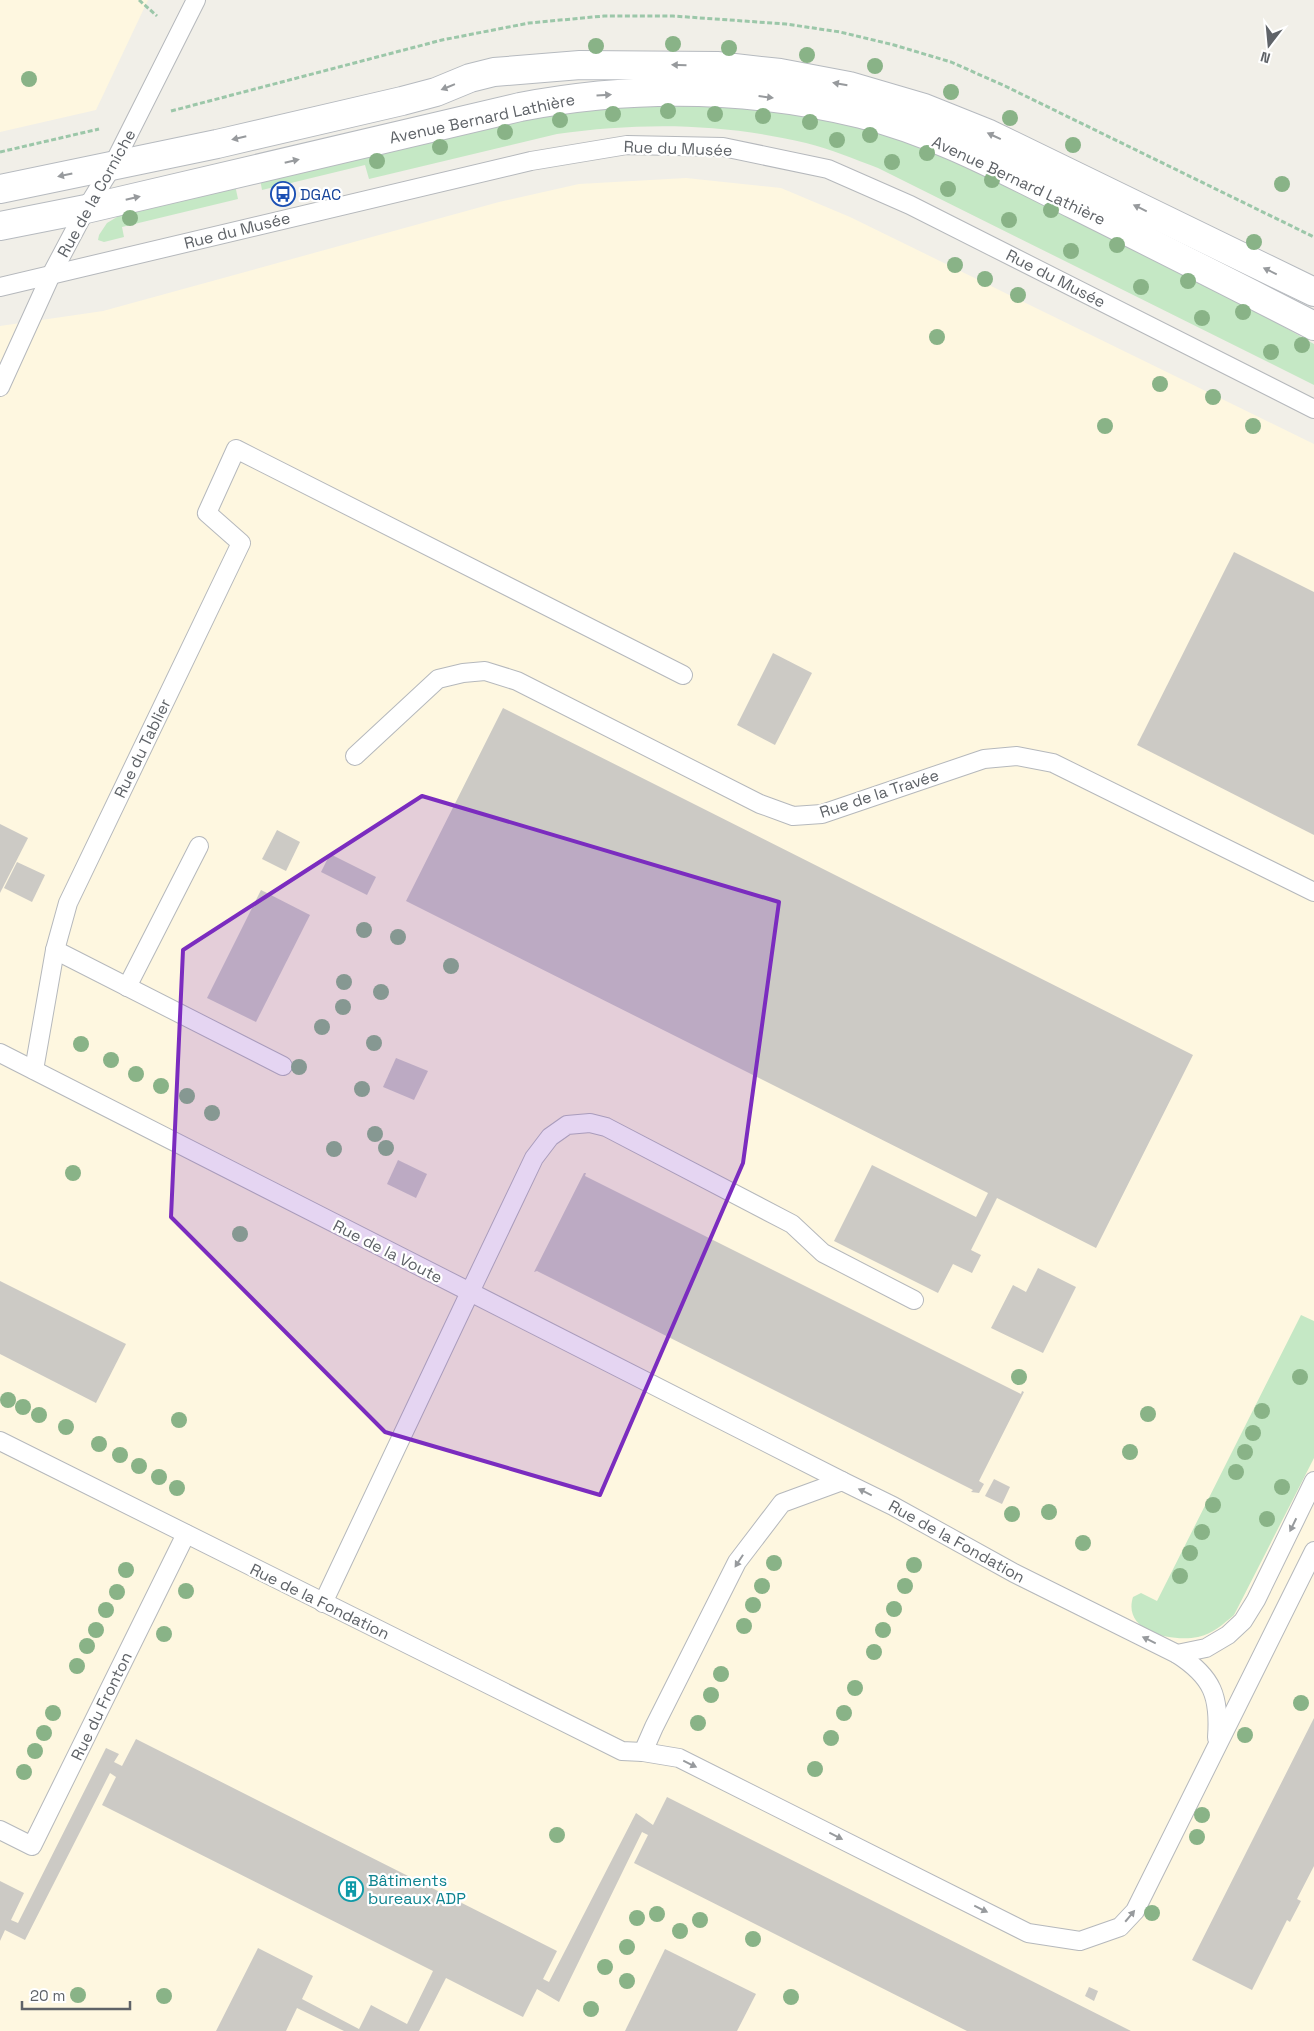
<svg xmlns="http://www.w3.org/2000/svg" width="1314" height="2031" viewBox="0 0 1314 2031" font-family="'Space Grotesk',sans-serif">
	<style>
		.commercial { fill: #fef7e0 }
		.green { fill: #c5e8c5 }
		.building { fill: #cccac5 }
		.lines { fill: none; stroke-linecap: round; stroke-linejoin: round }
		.lane-casing { stroke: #b5b8bc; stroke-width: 20 }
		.secondary-casing { stroke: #b6babf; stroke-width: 30 }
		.path { stroke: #9cc7a9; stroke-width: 3; stroke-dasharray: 5 2.5; stroke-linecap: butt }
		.lane { stroke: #fff; stroke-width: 18 }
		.secondary { stroke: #fff; stroke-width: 28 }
		.tree { fill: #89b387 }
		.oneway { fill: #979a9d }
		.marked { fill: #7b2cbf; fill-opacity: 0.2; stroke: #7b2cbf; stroke-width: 4; stroke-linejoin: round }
		.labels { text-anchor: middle; stroke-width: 4.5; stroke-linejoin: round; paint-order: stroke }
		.street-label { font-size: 16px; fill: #5f6368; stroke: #fff }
		.transit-label { font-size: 16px; fill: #164399; stroke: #fff; text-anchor: start }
		.culture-label { font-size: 16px; fill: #0d838f; stroke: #fff; text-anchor: start }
	</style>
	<rect width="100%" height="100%" fill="#f1efe8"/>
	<!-- commercial -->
	<g class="commercial">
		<path d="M0,0H148L96,110L0,132Z"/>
		<path d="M686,178L781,188L850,217L1314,444V2031H0V326L103,311L499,202L579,184Z"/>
	</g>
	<!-- green -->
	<g class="green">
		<path d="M711,104L794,112L879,132L943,154L1242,303L1314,344V385L878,168C854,159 831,149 806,143C722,123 642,122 557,134L369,179L365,165L262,190L260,179L578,107Z"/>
		<path d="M235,185L238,199L122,227L124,237L104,242L98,240L99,235L107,223L127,211Z"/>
		<path d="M1301,1315L1314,1321V1458L1234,1615C1223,1624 1213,1634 1198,1637C1172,1642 1122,1632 1133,1597L1141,1593L1157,1601Z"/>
	</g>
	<!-- building -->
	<g class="building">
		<path d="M1234,552L1314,592V835L1137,745Z"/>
		<path d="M773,653L812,673L775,745L737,725Z"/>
		<path d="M503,708L1193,1055L1096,1248L997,1198L971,1250L981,1255L972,1273L953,1264L938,1293L834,1241L872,1165L976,1217L988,1193L406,901Z"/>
		<path d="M0,824L28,838L0,893Z"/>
		<path d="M277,830L300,842L286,871L262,859Z"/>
		<path d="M330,854L376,877L367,895L321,872Z"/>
		<path d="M17,862L45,875L32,902L4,888Z"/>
		<path d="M261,890L310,915L256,1022L207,998Z"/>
		<path d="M396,1058L428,1071L414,1100L383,1087Z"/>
		<path d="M398,1160L427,1174L416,1198L387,1184Z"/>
		<path d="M584,1173H586L585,1176L1021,1394L1022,1391L1024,1392L979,1481L984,1484L979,1493L971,1492L973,1490L537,1271L534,1272Z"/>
		<path d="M1038,1268L1076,1287L1043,1353L991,1328L1013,1285L1026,1292Z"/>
		<path d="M0,1281L126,1344L96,1403L0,1354Z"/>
		<path d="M994,1479L1010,1487L1002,1504L985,1496Z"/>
		<path d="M1314,1718V1866L1297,1899L1301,1901L1290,1922L1287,1920L1252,1990L1192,1960Z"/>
		<path d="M136,1739L557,1951L543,1979L549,1982L636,1813L653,1825L667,1797L1131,2031H967L634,1863L648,1835L642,1832L559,2002L537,1989L523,2017L446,1978L419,2031H344L297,2008L286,2031H216L258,1948L313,1976L302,1999L359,2029L371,2005L407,2024L433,1971L102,1805L116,1777L110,1773L25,1940L5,1930L0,1941V1881L24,1893L11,1920L18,1923L106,1748L119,1754L114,1762L122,1766Z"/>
		<path d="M665,1949L756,1994L737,2031H625Z"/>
		<path d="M1089,1987L1098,1991L1094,2001L1085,1996Z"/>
	</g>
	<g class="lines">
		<defs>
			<g id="lane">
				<path d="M0,287L531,161L627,145L723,147L828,169L910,205L1314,409"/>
				<path d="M0,387L50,277L86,209L113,165L196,0"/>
				<path d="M355,756L438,679L463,673L485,671L517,681L760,804L793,816L822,814L984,759L1017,756L1053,763L1314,892"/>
				<path d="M55,950L283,1066"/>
				<path d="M127,987L199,846"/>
				<path d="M0,1053L470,1292L323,1603"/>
				<path d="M34,1070L55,950L68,903L241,543L207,513L236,449L683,675"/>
				<path d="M0,1441L622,1751L643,1752L679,1758L1028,1933L1080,1941L1120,1927L1135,1911L1314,1551"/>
				<path d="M842,1481L470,1292L534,1158L550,1137L567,1125L590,1123L606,1127L792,1224L823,1253L914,1300"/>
				<path d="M1177,1654C1213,1677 1220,1697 1217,1738"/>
				<path d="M643,1752L654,1727L737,1562L782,1503L842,1481L893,1506L1014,1573L1177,1654L1206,1648L1228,1635L1243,1621L1256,1600L1314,1481"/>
				<path d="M0,1830L32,1846L186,1534"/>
			</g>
			<g id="secondary">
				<path d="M0,189L217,144L402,101L436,92L470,78L494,72L580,65L717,66L780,73L849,86L924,108L989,134L1314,292"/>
				<path d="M0,226L86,209L520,107C635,85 747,86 861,114C937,133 1006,171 1075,205C1155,245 1235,285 1314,326"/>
			</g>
		</defs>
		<!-- lane casing -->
		<use href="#lane" class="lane-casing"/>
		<!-- secondary casing -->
		<use href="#secondary" class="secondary-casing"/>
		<!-- path -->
		<g class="path">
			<path d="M139,0L157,16"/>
			<path d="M171,111L442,40L529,23L604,16H673L786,24L840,32L894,45L951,62L1005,86L1314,237"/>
			<path d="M0,152L99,129"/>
		</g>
		<!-- lane -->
		<use href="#lane" class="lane"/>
		<!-- secondary -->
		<use href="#secondary" class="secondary"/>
	</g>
	<!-- trees -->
	<g class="tree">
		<circle cx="673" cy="44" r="8"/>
		<circle cx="596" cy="46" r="8"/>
		<circle cx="729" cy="48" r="8"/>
		<circle cx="807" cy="55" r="8"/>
		<circle cx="875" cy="66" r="8"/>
		<circle cx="29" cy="79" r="8"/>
		<circle cx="951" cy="92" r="8"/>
		<circle cx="668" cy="111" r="8"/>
		<circle cx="613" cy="114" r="8"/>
		<circle cx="715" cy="114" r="8"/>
		<circle cx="763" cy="116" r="8"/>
		<circle cx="1010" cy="118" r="8"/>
		<circle cx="560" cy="120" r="8"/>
		<circle cx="810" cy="122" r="8"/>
		<circle cx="505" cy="132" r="8"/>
		<circle cx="870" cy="135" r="8"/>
		<circle cx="837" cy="140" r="8"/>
		<circle cx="1073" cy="145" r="8"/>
		<circle cx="440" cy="147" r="8"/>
		<circle cx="927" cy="153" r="8"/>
		<circle cx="377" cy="161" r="8"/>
		<circle cx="892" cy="162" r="8"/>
		<circle cx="992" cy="180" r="8"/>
		<circle cx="1282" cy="184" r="8"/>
		<circle cx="948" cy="189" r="8"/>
		<circle cx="1051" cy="210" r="8"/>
		<circle cx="130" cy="218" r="8"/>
		<circle cx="1009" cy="220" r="8"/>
		<circle cx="1254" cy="242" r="8"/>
		<circle cx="1117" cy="245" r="8"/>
		<circle cx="1071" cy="251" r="8"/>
		<circle cx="955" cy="265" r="8"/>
		<circle cx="985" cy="279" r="8"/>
		<circle cx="1188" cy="281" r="8"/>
		<circle cx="1141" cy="287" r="8"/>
		<circle cx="1018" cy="295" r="8"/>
		<circle cx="1243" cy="312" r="8"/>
		<circle cx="1202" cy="318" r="8"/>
		<circle cx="937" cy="337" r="8"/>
		<circle cx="1302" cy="345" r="8"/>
		<circle cx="1271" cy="352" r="8"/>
		<circle cx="1160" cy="384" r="8"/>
		<circle cx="1213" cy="397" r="8"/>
		<circle cx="1105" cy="426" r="8"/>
		<circle cx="1253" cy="426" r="8"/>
		<circle cx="364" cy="930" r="8"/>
		<circle cx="398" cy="937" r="8"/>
		<circle cx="451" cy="966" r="8"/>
		<circle cx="344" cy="982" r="8"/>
		<circle cx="381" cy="992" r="8"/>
		<circle cx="343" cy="1007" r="8"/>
		<circle cx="322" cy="1027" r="8"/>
		<circle cx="374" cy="1043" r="8"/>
		<circle cx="81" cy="1044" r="8"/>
		<circle cx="111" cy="1060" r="8"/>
		<circle cx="299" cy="1067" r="8"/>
		<circle cx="136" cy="1074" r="8"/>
		<circle cx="161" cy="1086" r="8"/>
		<circle cx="362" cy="1089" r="8"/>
		<circle cx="187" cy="1096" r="8"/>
		<circle cx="212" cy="1113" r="8"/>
		<circle cx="375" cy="1134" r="8"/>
		<circle cx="386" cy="1148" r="8"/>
		<circle cx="334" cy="1149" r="8"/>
		<circle cx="73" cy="1173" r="8"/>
		<circle cx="240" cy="1234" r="8"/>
		<circle cx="1019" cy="1377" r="8"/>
		<circle cx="1300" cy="1377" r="8"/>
		<circle cx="8" cy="1400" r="8"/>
		<circle cx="23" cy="1407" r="8"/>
		<circle cx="1262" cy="1411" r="8"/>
		<circle cx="1148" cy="1414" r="8"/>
		<circle cx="39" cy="1415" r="8"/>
		<circle cx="179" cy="1420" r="8"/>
		<circle cx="66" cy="1427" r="8"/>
		<circle cx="1253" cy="1433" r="8"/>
		<circle cx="99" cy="1444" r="8"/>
		<circle cx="1130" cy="1452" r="8"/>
		<circle cx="1245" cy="1452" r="8"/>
		<circle cx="120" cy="1455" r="8"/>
		<circle cx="139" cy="1466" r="8"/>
		<circle cx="1236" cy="1472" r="8"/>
		<circle cx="159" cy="1477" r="8"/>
		<circle cx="1282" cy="1487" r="8"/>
		<circle cx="177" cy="1488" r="8"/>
		<circle cx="1213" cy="1505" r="8"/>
		<circle cx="1049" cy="1512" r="8"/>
		<circle cx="1012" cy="1514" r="8"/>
		<circle cx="1267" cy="1519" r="8"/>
		<circle cx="1202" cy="1532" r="8"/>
		<circle cx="1083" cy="1543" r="8"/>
		<circle cx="1190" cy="1553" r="8"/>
		<circle cx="774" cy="1563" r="8"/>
		<circle cx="914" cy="1565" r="8"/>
		<circle cx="126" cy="1570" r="8"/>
		<circle cx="1180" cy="1576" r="8"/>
		<circle cx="762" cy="1586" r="8"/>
		<circle cx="905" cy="1586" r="8"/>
		<circle cx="186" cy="1591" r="8"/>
		<circle cx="117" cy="1592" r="8"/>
		<circle cx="753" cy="1605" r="8"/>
		<circle cx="894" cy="1609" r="8"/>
		<circle cx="106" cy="1610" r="8"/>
		<circle cx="744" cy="1626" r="8"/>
		<circle cx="96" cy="1630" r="8"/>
		<circle cx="883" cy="1630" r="8"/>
		<circle cx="164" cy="1634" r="8"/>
		<circle cx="87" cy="1646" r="8"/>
		<circle cx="874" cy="1652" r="8"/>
		<circle cx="77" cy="1666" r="8"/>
		<circle cx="721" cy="1674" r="8"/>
		<circle cx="855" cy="1688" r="8"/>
		<circle cx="711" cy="1695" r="8"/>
		<circle cx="1301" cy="1703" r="8"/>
		<circle cx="53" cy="1713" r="8"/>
		<circle cx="844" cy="1713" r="8"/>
		<circle cx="698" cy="1723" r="8"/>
		<circle cx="44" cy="1733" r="8"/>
		<circle cx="1245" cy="1735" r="8"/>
		<circle cx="831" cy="1738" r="8"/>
		<circle cx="35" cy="1751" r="8"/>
		<circle cx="815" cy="1769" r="8"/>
		<circle cx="24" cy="1772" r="8"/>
		<circle cx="1202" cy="1815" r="8"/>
		<circle cx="557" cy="1835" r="8"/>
		<circle cx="1197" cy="1837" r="8"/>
		<circle cx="1152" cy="1913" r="8"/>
		<circle cx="657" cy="1914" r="8"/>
		<circle cx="637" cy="1918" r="8"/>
		<circle cx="700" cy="1920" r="8"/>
		<circle cx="680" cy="1931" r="8"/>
		<circle cx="753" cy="1939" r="8"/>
		<circle cx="627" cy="1947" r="8"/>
		<circle cx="605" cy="1967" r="8"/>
		<circle cx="627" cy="1981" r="8"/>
		<circle cx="78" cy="1995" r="8"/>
		<circle cx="164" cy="1996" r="8"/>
		<circle cx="791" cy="1997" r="8"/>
		<circle cx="591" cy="2009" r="8"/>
	</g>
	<!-- one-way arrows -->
	<defs><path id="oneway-solid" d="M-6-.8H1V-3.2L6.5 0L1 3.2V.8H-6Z" transform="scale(1.25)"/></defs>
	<g class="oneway">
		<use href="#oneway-solid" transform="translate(679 65) rotate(-179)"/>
		<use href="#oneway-solid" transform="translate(840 84) rotate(-170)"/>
		<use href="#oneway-solid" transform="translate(448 87) rotate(158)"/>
		<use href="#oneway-solid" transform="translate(604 95) rotate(-4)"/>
		<use href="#oneway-solid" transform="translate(766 97) rotate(7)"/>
		<use href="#oneway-solid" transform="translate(994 136) rotate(-155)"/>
		<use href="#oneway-solid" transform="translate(239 138) rotate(167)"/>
		<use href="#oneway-solid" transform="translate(292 161) rotate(-13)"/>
		<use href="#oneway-solid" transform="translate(65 175) rotate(168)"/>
		<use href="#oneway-solid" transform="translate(133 198) rotate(-13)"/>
		<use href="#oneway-solid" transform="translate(1140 208) rotate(-154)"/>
		<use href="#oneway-solid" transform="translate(1270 271) rotate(-154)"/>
		<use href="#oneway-solid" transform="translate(865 1492) rotate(-154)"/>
		<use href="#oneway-solid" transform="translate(1293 1525) rotate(116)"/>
		<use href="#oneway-solid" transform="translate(739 1561) rotate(123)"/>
		<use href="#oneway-solid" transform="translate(1149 1640) rotate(-154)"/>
		<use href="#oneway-solid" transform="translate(690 1764) rotate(26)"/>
		<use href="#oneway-solid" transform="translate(836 1836) rotate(27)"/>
		<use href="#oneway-solid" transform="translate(981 1909) rotate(26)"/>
		<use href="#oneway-solid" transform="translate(1130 1916) rotate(-50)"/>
	</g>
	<!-- marked area -->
	<path class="marked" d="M422,796L779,902L743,1163L600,1495L385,1432L171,1217L183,950Z"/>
	<!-- icons -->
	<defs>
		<symbol id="bus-ring" viewBox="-11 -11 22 22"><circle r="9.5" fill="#fff" stroke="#1a4fb4" stroke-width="1.5"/><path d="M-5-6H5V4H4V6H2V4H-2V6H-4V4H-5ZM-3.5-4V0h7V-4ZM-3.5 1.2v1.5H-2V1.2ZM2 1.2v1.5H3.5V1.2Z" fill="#1a4fb4"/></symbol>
		<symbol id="building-ring" viewBox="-11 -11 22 22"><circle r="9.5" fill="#fff" stroke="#0f9aa8" stroke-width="1.5"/><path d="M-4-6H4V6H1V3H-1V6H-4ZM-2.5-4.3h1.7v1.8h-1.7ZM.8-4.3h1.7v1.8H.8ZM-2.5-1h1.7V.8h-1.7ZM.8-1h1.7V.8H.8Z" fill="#0f9aa8"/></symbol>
	</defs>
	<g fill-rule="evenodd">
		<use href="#bus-ring" x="269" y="180" width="28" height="28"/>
		<use href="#building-ring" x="337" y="1875" width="28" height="28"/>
	</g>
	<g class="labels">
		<!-- street labels -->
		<g class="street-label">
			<text transform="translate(482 118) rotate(-12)" y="6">Avenue Bernard Lathière</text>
			<text transform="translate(678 148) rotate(2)" y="6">Rue du Musée</text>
			<text transform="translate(1019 180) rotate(25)" y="6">Avenue Bernard Lathière</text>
			<text transform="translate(96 193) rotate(-61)" y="6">Rue de la Corniche</text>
			<text transform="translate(237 230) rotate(-14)" y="6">Rue du Musée</text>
			<text transform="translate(1056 278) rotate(27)" y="6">Rue du Musée</text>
			<text transform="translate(142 748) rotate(-64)" y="6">Rue du Tablier</text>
			<text transform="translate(879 793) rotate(-18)" y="6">Rue de la Travée</text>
			<text transform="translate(388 1251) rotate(27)" y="6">Rue de la Voute</text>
			<text transform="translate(957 1541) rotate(29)" y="6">Rue de la Fondation</text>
			<text transform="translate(320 1601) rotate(26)" y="6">Rue de la Fondation</text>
			<text transform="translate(101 1706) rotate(-64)" y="6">Rue du Fronton</text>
		</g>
		<!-- transit labels -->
		<g class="transit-label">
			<text x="300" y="200">DGAC</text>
		</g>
		<!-- culture labels -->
		<g class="culture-label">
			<text x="368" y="1886">Bâtiments<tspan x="368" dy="18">bureaux ADP</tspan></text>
		</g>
	</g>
	<!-- north arrow -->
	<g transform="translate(1269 45) rotate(196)" stroke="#ffffff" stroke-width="4" paint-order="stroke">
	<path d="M0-4L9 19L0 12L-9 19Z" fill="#5f6368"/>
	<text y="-8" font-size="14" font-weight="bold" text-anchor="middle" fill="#5f6368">N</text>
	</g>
	<!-- scale -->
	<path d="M22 2001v8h108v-8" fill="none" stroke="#5f6368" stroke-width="2.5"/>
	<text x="30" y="2001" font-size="15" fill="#5f6368" stroke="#ffffff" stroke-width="4" paint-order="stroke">20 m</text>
</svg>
